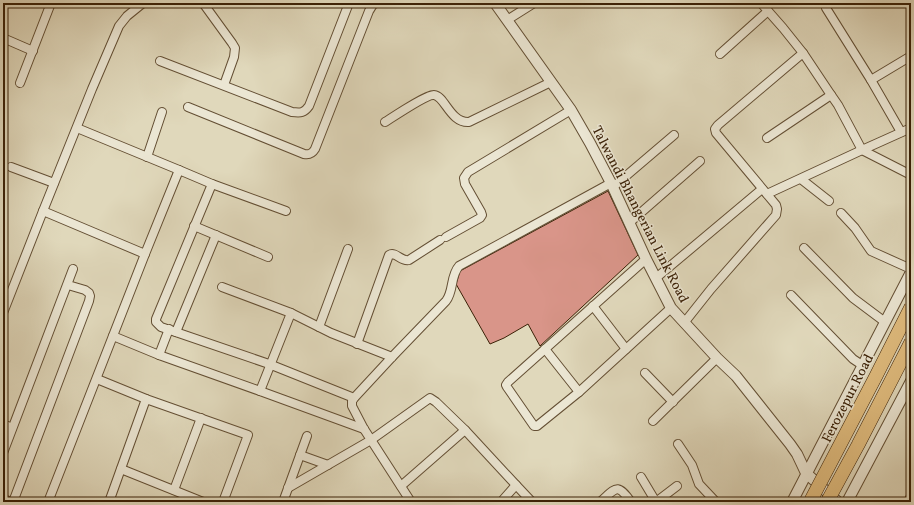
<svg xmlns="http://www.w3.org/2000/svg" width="914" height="505" viewBox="0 0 914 505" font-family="Vollkorn,serif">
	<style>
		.building { fill: #d99589; stroke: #3b2107 }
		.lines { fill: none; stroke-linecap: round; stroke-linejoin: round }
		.minor-casing { stroke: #644f34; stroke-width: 10 }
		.tertiary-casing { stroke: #644f34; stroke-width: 12 }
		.minor { stroke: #ebe6d3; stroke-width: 8 }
		.tertiary { stroke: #ebe6d3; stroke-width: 10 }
		.trunk-bridge-casing { stroke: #3b2107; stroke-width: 14; stroke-linecap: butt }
		.trunk-bridge { stroke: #e0bc7e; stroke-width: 13 }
		.labels { text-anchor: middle; stroke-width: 3; stroke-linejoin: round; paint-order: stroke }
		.street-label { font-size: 14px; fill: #3b2107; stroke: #ebe6d3 }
	</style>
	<rect width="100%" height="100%" fill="#e0d8bb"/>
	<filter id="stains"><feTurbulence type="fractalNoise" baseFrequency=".005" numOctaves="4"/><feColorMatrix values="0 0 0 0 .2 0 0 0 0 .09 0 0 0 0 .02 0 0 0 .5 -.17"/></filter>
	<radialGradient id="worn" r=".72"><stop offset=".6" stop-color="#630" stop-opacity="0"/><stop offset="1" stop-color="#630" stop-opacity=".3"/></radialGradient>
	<!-- building -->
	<path class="building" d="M608,191L638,255L540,346L528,324L504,338L490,344L456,284L460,271Z"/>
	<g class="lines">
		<defs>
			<g id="minor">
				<path d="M203,3L232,43L235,48L234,57L224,85"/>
				<path d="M761,3L783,28L803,53L829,92L838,105L862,150L911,175"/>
				<path d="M826,8L871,80L901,132"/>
				<path d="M507,20L534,3"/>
				<path d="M3,38L33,51"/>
				<path d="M720,54L768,11"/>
				<path d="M160,61L292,112C301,113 304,113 309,106L349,3"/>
				<path d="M871,80L911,56"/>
				<path d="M20,83L51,3"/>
				<path d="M188,107L304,154C309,155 312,154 315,149L369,11L374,3"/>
				<path d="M385,122C393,117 427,94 434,95C445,96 450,123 469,122L551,82"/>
				<path d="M77,128L179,170"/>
				<path d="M767,138L831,95"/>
				<path d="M147,157L162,112"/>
				<path d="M11,167L54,183"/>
				<path d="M801,179L829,201"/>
				<path d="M212,184L156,319V322L161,327L269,364L354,398"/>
				<path d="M613,187L674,135"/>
				<path d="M767,194L862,150L911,128"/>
				<path d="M43,211L145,254"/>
				<path d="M841,213L855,228L871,251L911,269"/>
				<path d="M629,223L700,161"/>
				<path d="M194,226L268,257"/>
				<path d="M446,237L480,218L482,215L481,212L465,184L464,178L468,172L571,110"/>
				<path d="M804,248L853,298L885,322"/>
				<path d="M348,249L319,327L331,333L392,357"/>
				<path d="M646,259L508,382L506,385L507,387L534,426H537L579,392L671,308"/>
				<path d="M656,278L762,189"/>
				<path d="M222,287L291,313L260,391"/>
				<path d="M791,295L853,359L862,365"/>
				<path d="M593,306L626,349"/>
				<path d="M3,313L43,211L92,89L119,26L127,16L143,3"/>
				<path d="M291,313L319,327"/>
				<path d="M684,323L711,289L776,215L777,209L776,205L716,133L715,129L718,125L803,53"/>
				<path d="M176,332L216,235"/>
				<path d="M113,336L159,355L260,391L364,429"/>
				<path d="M357,344L389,255C396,251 401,262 409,260L440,240"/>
				<path d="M545,349L579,392"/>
				<path d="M159,355L169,329"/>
				<path d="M645,373L673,402"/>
				<path d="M97,379L146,399"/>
				<path d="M653,421L717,358"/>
				<path d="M3,424L12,428"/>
				<path d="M678,444L692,465L699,484L716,502"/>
				<path d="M3,453L73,269"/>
				<path d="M300,455L328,465"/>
				<path d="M121,469L203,502"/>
				<path d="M641,477L656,502"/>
				<path d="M401,486L465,430L516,485"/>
				<path d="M288,488L371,440L430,398L436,402L465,430"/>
				<path d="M174,490L201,418"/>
				<path d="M3,499L12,502"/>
				<path d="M13,502L89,301L90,296L89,293L85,290L68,285"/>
				<path d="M48,502L145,254L179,170L212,184L286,211"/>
				<path d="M109,502L146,399L248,435L223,502"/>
				<path d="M283,502L307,436"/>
				<path d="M411,502L364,429L352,406V401L354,398L392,357L446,301C454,291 450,276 459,266L611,183"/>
				<path d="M501,502L516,485L532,502"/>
				<path d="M600,502C616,488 617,482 631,502"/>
				<path d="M656,502L677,486"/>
				<path d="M908,502L911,496"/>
			</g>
			<g id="tertiary">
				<path d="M495,3L571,110L590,143L611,183L646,259L671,308L717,358L736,376L790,444L797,454L806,473L838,502"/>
				<path d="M792,502L911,272"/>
				<path d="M847,502L911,381"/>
			</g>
		</defs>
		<!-- minor casing -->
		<use href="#minor" class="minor-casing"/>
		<!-- tertiary casing -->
		<use href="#tertiary" class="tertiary-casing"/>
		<!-- minor -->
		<use href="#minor" class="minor"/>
		<!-- tertiary -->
		<use href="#tertiary" class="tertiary"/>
		<defs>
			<g id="trunk-bridge">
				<path d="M810,502L876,376L911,307"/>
				<path d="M827,502L858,445L911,342"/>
			</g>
		</defs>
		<!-- trunk-bridge casing -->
		<use href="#trunk-bridge" class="trunk-bridge-casing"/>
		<!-- trunk-bridge -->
		<use href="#trunk-bridge" class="trunk-bridge"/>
	</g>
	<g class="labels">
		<!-- street labels -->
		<g class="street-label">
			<text transform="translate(641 214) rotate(63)" y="5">Talwandi Bhangerian Link Road</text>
			<text transform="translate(847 398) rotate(-63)" y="5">Ferozepur Road</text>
		</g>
	</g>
	<!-- margin -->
	<rect width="914" height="505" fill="none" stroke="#e0d8bb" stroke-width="16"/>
	<rect x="4" y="4" width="906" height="497" fill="none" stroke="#3b2107" stroke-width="2"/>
	<rect x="8" y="8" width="898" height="489" fill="none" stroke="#3b2107"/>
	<rect width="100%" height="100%" filter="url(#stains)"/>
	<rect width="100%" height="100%" fill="url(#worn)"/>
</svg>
